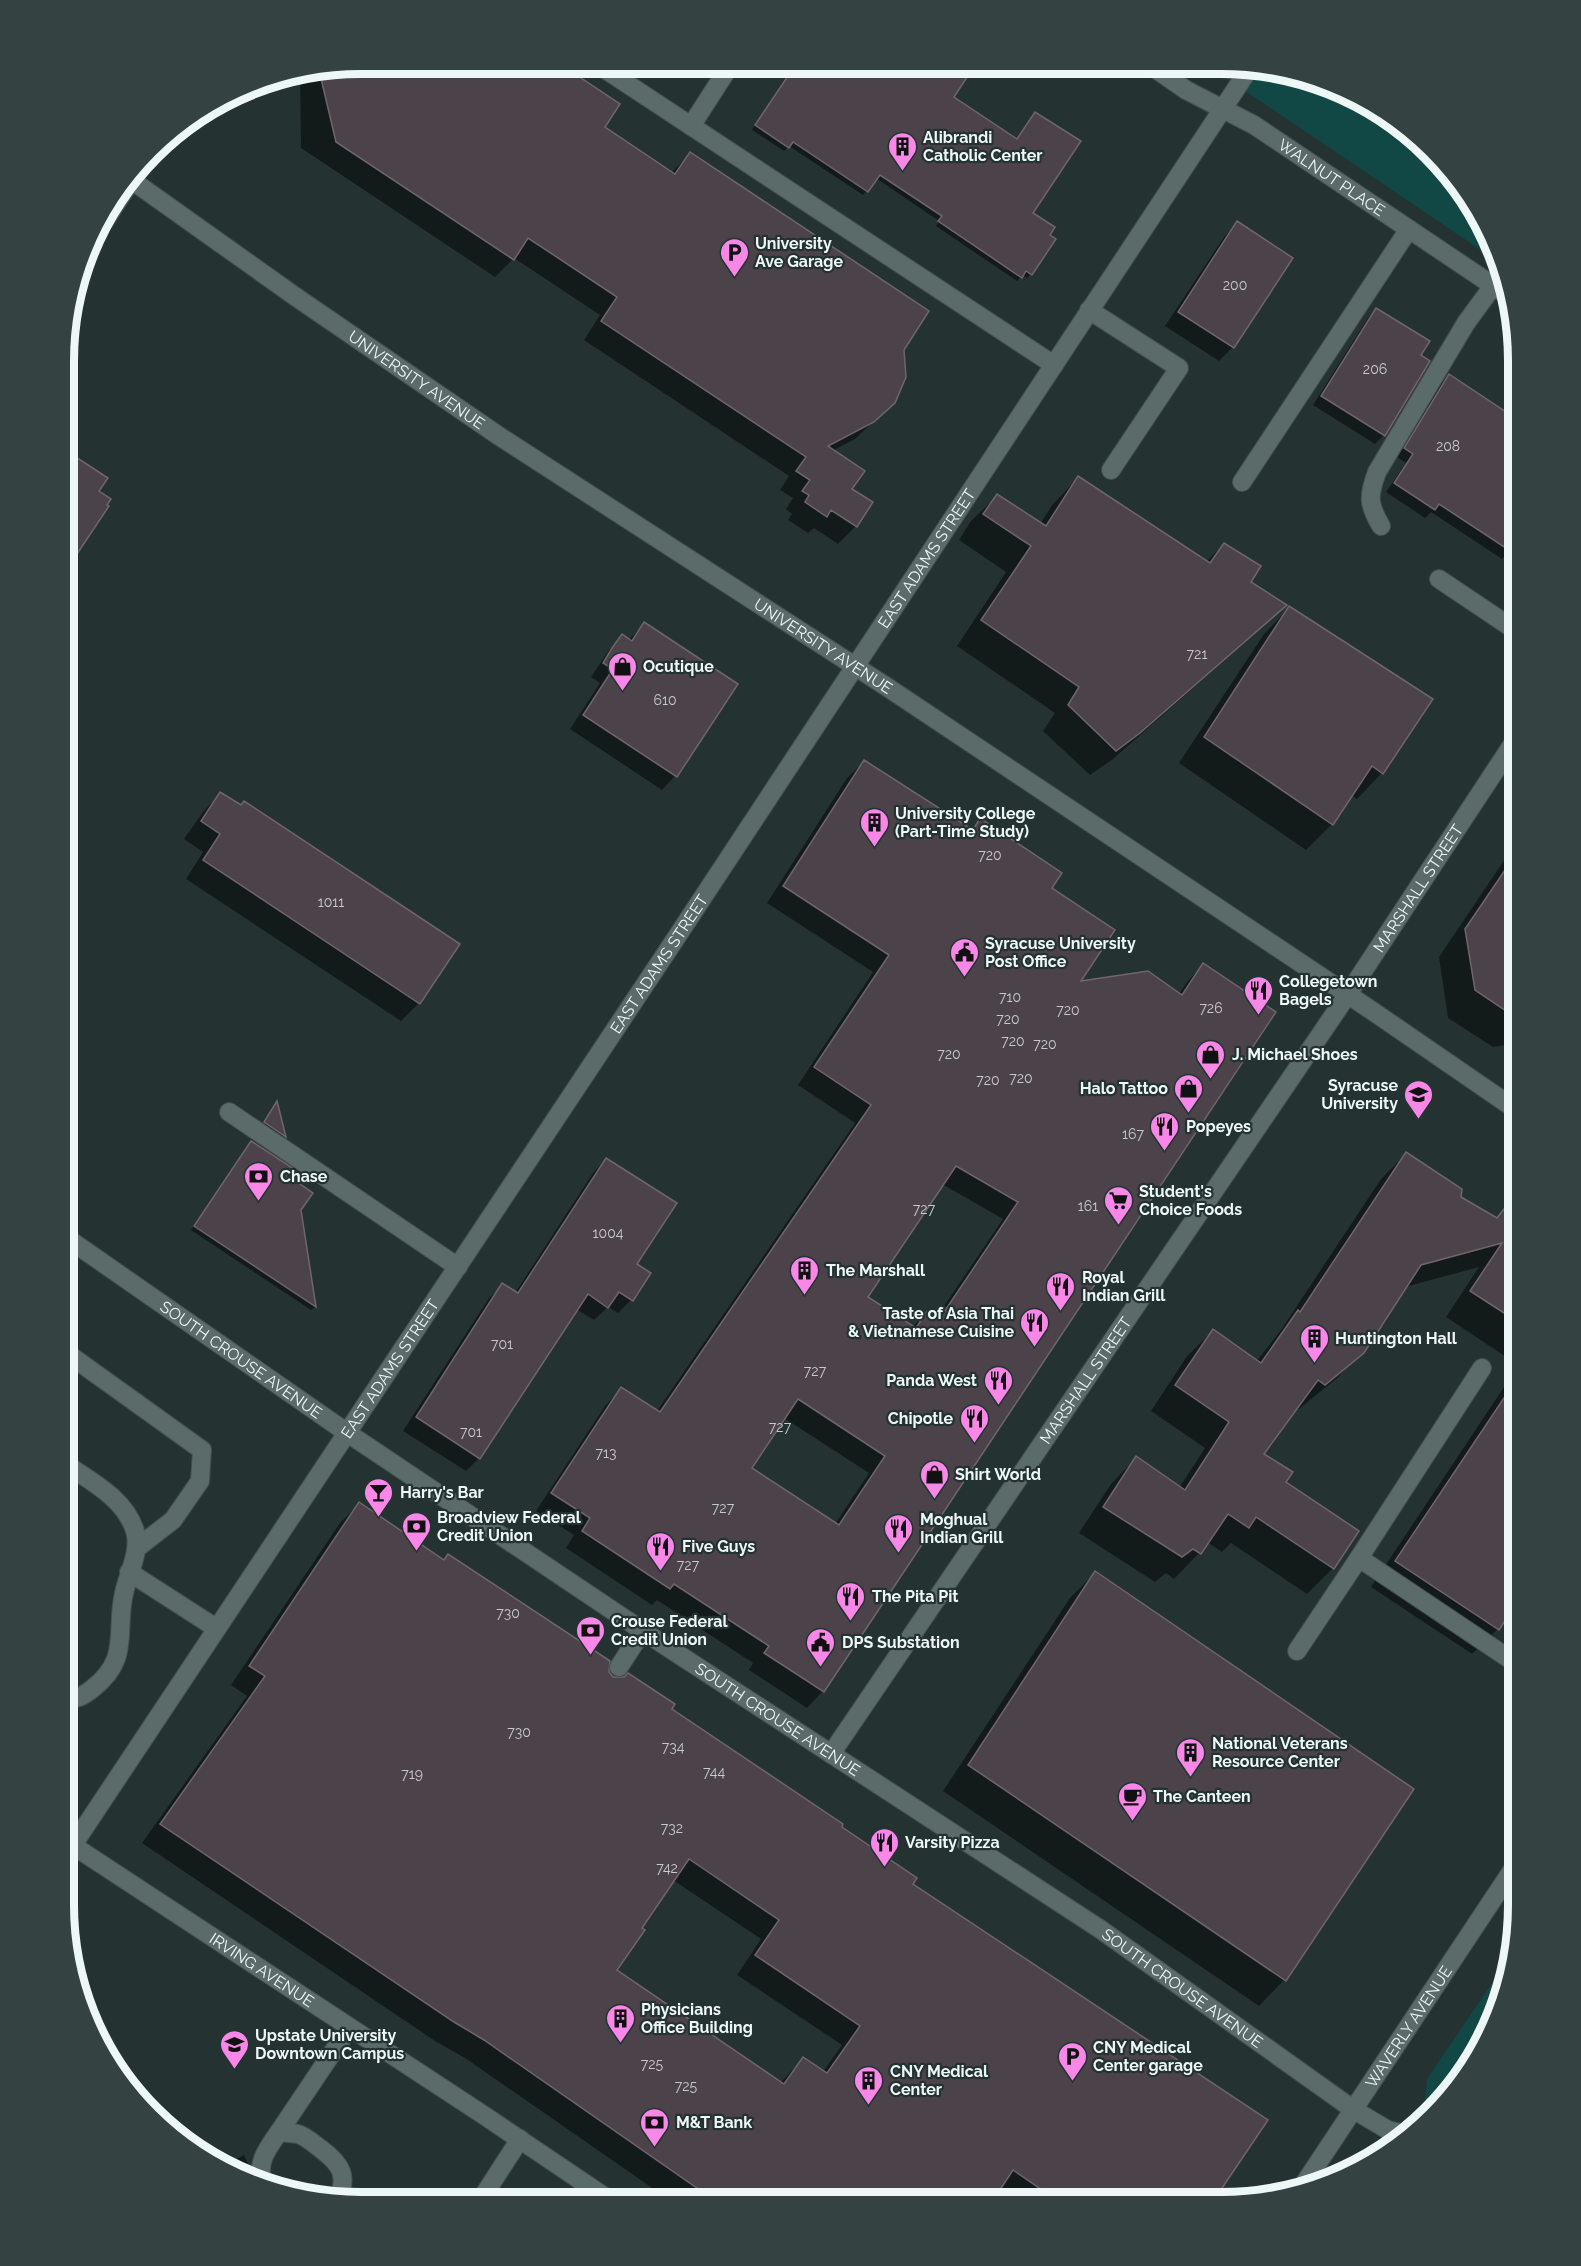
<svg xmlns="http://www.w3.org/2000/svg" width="1581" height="2266" viewBox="0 0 1581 2266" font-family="Raleway,sans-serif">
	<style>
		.green { fill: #114745 }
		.shadow { fill: #0007; fill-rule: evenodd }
		.building { fill: #4c424a; stroke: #70656e; stroke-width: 1.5; fill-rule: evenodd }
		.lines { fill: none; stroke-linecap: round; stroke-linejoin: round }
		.service-casing { stroke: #424f4f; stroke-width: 20 }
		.minor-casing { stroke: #424f4f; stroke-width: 20 }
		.tertiary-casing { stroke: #424f4f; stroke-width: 20 }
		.service { stroke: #5b6b6a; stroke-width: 18 }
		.minor { stroke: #5b6b6a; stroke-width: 18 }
		.tertiary { stroke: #5b6b6a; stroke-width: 18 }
		.labels { text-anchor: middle; stroke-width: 4.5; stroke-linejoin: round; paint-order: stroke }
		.number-label { font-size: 14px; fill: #c5cacb }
		.poi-label { font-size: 16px; font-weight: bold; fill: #edf7f6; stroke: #243332; text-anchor: start }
		.street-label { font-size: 16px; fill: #edf7f6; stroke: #243332 }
		.rim { fill: none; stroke: #edf7f6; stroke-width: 8 }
	</style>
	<rect width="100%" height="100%" fill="#243332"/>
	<!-- green -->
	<g class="green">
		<path d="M1207,65L1260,66L1334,86L1401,124L1456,179L1487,229L1500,263Z"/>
		<path d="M1512,1954L1502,2002L1468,2071L1435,2107L1425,2099L1427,2079Z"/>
	</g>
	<!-- shadow -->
	<g class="shadow">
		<path d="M360,63L557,64L618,105L602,127L671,173L690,154L902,349L875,420L855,439L832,451L850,489L856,526L838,544L814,528L808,533L788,520L792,514L786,509L793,498L780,490L789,476L584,340L600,315L514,258L495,277L301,148L300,73Z"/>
		<path d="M796,64L973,65L952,97L1031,213V274L1027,278L1022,275L1017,281L936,226L939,221L876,178L863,195L789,146L784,151L752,130Z"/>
		<path d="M1237,223L1291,258L1233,347L1219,361L1165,326L1224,237Z"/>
		<path d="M1376,310L1384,435L1375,444L1313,405L1368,318Z"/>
		<path d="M1449,376L1511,551L1502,559L1431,512L1425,518L1386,492L1406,463L1397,457L1440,384Z"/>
		<path d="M1078,478L1206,562L1224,544L1249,583L1284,605L1259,630L1113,759L1090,775L1043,731L1055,713L957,646L1006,572L959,540L971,521L997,496L1040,524L1053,504Z"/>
		<path d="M1289,608L1382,773L1357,799L1351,795L1332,824L1306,850L1179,763L1264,634Z"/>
		<path d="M644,624L736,685L675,776L662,790L570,729L600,683L591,677L609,650L622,636L629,640Z"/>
		<path d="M864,762L971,830L980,820L1050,888L1077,983L1179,994L1187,982L1203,965L823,1691L807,1708L749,1670L753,1663L657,1600L652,1605L566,1548L574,1535L536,1511L605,1406L621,1389L657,1411L855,1123L798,1085L873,972L767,903L847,778ZM942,1184L1003,1219L936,1318L927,1313L912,1327L866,1297ZM784,1418L869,1473L835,1524L750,1469Z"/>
		<path d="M220,794L419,1003L401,1021L186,879L203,852L184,839L203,812Z"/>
		<path d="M1518,845V1043L1493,1047L1448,1018L1439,957L1507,856Z"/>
		<path d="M277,1104L284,1137L281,1140L261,1126Z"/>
		<path d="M251,1142L300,1210L315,1307L311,1310L191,1230Z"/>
		<path d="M1406,1154L1460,1198L1496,1220H1518V1365L1446,1317L1479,1267L1405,1287L1362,1352L1336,1379L1299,1409L1296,1408L1262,1455L1284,1483L1357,1531L1333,1568L1307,1594L1231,1543L1222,1552L1207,1542L1199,1553L1174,1579L1166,1573L1155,1582L1079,1533L1111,1484L1136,1458L1179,1488L1205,1448L1151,1411L1187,1356L1213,1331L1256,1362L1281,1330L1381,1179Z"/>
		<path d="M606,1159L635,1265L631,1300L618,1313L608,1307L594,1320L576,1309L479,1458L466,1471L403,1431L489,1298L503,1285L515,1293L593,1173Z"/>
		<path d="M1518,1366L1517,1599L1498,1629L1472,1654L1371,1587Z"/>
		<path d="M359,1504L443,1561L448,1556L607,1672L613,1678L670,1709L911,1884L1211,2203L1014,2202L998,2191L990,2202L671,2201L465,2058L435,2041L142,1843L247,1696L231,1685L340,1523ZM673,1880L761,1939L737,1975L842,2045L823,2072L803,2059L780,2083L614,1970Z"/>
		<path d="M1095,1573L1412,1789L1284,1980L1259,2006L943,1791L1070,1598Z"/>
		<path d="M244,2155L249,2166L251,2182L222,2166Z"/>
	</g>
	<!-- building -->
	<g class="building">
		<path d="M360,63L560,64L620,104L605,127L675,174L690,152L929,311L904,350L906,377L895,403L874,422L828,446L865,471L852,489L873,502L857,527L831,510L827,517L805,502L809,495L802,491L810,480L796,471L806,457L601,321L617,297L528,238L514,260L336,142L319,70Z"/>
		<path d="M796,64L975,65L954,97L1017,139L1035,112L1081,141L1033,213L1055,227L1050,235L1056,239L1032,275L1026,271L1022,278L938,221L942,216L880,175L868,192L793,142L789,148L755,125Z"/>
		<path d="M1237,221L1293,258L1234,348L1178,312Z"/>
		<path d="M1376,308L1430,341L1421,355L1430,361L1385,436L1321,396Z"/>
		<path d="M1449,374L1518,420V556L1439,504L1435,510L1394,483L1413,454L1404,448Z"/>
		<path d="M65,450L108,478L99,491L111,499L107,505L109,506L65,572Z"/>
		<path d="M1078,476L1210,563L1224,543L1261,566L1251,582L1287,605L1140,733L1116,751L1068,705L1079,687L981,620L1031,546L983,514L997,494L1046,526Z"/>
		<path d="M1289,606L1433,699L1383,774L1372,766L1333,825L1204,737Z"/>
		<path d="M644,622L738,684L677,777L583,715L613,669L603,663L612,648L622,634L632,641Z"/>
		<path d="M864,760L973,830L980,818L1062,873L1052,888L1115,930L1081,981L1148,971L1182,995L1203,963L1276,1012L824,1692L764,1653L769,1646L674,1584L670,1589L582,1531L590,1518L551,1493L621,1387L660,1412L871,1105L814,1067L889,955L783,886ZM956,1166L1018,1202L940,1318L927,1311L916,1328L868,1297ZM798,1399L885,1456L839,1525L752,1468Z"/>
		<path d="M220,792L241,805L244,801L460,944L420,1004L203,860L220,834L201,821Z"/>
		<path d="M1518,851V1019L1475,990L1465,929Z"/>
		<path d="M277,1101L286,1137L264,1122Z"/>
		<path d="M251,1141L294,1169L297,1182L313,1193L301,1210L316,1307L194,1226Z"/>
		<path d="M1406,1152L1462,1189L1461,1197L1497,1218L1518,1191V1322L1470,1291L1502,1243L1421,1265L1364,1353L1325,1385L1318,1380L1264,1454L1293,1472L1286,1482L1359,1531L1334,1569L1256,1517L1249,1528L1228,1514L1201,1554L1193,1549L1182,1557L1103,1507L1136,1456L1185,1490L1229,1422L1175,1385L1213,1329L1261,1363L1298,1310L1300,1312Z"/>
		<path d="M606,1158L677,1203L637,1264L651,1273L633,1301L619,1292L608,1308L588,1294L480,1459L416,1417L502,1283L518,1293Z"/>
		<path d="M1518,1377L1517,1602L1499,1630L1395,1561Z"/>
		<path d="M359,1502L444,1560L448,1554L610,1661L609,1672L613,1677H624L628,1673L675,1704L672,1709L843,1824L842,1827L917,1878L913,1884L1268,2120L1212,2203H1061L1013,2170L992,2202H717L484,2040L454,2022L160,1824L265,1676L249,1666ZM689,1859L779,1920L755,1955L860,2026L827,2073L803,2057L784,2084L617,1970L645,1930L642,1928Z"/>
		<path d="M1095,1571L1414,1789L1286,1981L968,1765Z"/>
	</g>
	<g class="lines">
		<defs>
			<g id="service">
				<path d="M597,64L1054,365"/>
				<path d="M691,126L731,64"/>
				<path d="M1089,310L1179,368L1111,470"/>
				<path d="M1242,482L1409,229"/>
				<path d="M1381,526C1368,504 1368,496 1377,472L1466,323L1493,286"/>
				<path d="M1439,579L1518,632"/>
				<path d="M229,1112L458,1267"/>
				<path d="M64,1351L202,1450L200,1481L173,1520L137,1548"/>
				<path d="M1482,1368L1359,1558L1517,1664"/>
				<path d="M129,1572L216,1628"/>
				<path d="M1297,1651L1359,1558"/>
				<path d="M619,1667L643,1630"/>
				<path d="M63,1697C76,1701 83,1696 92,1689C131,1659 115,1633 124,1593C128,1574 141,1551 135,1531C125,1498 90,1481 64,1463"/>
				<path d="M1354,2110L1388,2130L1408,2135"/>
				<path d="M279,2132L349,2028"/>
				<path d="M264,2185C255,2164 267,2149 279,2132C285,2133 292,2133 298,2134C307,2137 314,2144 321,2149C341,2164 349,2176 337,2201"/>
				<path d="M480,2201L520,2139"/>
			</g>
			<g id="minor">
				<path id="s1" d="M1150,65L1186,90L1254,125L1510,297"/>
				<path id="s2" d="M64,1236L346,1432L661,1643L1100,1929L1354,2110"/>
				<path id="s3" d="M831,1754L1348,994L1518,736"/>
			</g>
			<g id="tertiary">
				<path id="s4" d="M130,179L296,297L499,436L887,687L1371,1010L1518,1111"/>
				<path d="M95,235L144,161"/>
				<path id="s5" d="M63,1839L485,2116L611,2201"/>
				<path id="s6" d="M63,1860L676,938L1251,66"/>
				<path id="s7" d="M1300,2190L1517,1863"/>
			</g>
		</defs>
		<!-- service casing -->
		<use href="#service" class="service-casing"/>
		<!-- minor casing -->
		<use href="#minor" class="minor-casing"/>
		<!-- tertiary casing -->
		<use href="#tertiary" class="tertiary-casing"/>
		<!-- service -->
		<use href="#service" class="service"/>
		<!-- minor -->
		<use href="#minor" class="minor"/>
		<!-- tertiary -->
		<use href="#tertiary" class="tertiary"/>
	</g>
	<!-- icons -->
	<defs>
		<symbol id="building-pin" viewBox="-11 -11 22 30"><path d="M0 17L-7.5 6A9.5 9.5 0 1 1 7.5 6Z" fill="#f987e8" stroke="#243332"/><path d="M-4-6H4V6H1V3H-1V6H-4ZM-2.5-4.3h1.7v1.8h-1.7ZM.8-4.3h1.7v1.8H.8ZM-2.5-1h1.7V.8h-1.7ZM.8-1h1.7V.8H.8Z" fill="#111"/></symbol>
		<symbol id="parking-pin" viewBox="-11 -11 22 30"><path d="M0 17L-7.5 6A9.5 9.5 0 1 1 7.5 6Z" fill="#f987e8" stroke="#243332"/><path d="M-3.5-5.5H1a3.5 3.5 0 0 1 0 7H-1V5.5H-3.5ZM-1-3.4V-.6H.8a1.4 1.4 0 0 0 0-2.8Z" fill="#111"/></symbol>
		<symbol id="shop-pin" viewBox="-11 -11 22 30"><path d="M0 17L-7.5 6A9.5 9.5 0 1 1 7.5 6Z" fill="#f987e8" stroke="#243332"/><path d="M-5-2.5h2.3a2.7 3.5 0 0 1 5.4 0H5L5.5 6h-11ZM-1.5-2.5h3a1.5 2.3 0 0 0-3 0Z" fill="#111"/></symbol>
		<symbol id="civic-pin" viewBox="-11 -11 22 30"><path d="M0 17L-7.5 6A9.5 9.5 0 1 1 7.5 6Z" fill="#f987e8" stroke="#243332"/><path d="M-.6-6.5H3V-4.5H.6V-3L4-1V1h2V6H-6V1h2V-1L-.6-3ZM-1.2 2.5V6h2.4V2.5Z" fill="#111"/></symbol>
		<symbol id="restaurant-pin" viewBox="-11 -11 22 30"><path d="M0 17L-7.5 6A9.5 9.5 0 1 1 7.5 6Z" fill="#f987e8" stroke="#243332"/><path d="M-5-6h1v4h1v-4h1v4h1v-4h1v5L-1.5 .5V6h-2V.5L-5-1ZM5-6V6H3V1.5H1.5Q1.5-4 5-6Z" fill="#111"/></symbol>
		<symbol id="university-pin" viewBox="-11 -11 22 30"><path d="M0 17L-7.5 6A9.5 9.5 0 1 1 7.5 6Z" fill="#f987e8" stroke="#243332"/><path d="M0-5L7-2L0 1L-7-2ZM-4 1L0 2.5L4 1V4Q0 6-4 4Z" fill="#111"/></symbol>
		<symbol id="bank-pin" viewBox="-11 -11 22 30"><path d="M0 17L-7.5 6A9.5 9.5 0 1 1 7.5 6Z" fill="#f987e8" stroke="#243332"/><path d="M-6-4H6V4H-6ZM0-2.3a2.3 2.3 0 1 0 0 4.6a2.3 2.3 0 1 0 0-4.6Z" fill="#111"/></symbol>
		<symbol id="supermarket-pin" viewBox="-11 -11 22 30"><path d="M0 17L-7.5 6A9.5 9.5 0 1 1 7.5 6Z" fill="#f987e8" stroke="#243332"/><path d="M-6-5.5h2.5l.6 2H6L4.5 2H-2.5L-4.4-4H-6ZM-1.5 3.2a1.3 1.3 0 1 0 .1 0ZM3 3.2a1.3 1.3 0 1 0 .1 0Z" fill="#111"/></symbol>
		<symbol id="bar-pin" viewBox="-11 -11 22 30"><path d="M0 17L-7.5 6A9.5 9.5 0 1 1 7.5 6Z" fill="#f987e8" stroke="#243332"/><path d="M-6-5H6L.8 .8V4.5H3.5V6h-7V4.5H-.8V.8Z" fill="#111"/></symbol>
		<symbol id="cafe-pin" viewBox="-11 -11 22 30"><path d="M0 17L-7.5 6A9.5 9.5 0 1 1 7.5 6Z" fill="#f987e8" stroke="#243332"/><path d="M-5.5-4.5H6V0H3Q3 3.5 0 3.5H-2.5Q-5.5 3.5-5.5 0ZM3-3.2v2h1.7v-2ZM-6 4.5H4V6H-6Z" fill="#111"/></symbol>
	</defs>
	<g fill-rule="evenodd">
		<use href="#building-pin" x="886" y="130" width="33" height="45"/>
		<use href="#parking-pin" x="718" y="236" width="33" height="45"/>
		<use href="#shop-pin" x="606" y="650" width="33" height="45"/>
		<use href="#building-pin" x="858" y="806" width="33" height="45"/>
		<use href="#civic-pin" x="948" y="936" width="33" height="45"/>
		<use href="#restaurant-pin" x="1242" y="974" width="33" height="45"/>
		<use href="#shop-pin" x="1194" y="1038" width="33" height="45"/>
		<use href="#shop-pin" x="1172" y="1072" width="33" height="45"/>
		<use href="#university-pin" x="1402" y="1078" width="33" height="45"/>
		<use href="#restaurant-pin" x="1148" y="1110" width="33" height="45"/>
		<use href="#bank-pin" x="242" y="1160" width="33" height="45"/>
		<use href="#supermarket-pin" x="1102" y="1184" width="33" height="45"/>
		<use href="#building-pin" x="788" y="1254" width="33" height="45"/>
		<use href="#restaurant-pin" x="1044" y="1270" width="33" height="45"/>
		<use href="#restaurant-pin" x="1018" y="1306" width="33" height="45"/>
		<use href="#building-pin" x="1298" y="1322" width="33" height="45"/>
		<use href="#restaurant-pin" x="982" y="1364" width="33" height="45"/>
		<use href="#restaurant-pin" x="958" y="1402" width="33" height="45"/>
		<use href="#shop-pin" x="918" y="1458" width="33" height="45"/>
		<use href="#bar-pin" x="362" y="1476" width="33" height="45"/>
		<use href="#bank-pin" x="400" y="1510" width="33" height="45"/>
		<use href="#restaurant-pin" x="882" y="1512" width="33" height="45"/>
		<use href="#restaurant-pin" x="644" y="1530" width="33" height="45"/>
		<use href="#restaurant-pin" x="834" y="1580" width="33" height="45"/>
		<use href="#bank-pin" x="574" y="1614" width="33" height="45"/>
		<use href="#civic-pin" x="804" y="1626" width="33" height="45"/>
		<use href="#building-pin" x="1174" y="1736" width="33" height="45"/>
		<use href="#cafe-pin" x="1116" y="1780" width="33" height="45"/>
		<use href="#restaurant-pin" x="868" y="1826" width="33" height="45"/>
		<use href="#building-pin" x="604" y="2002" width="33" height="45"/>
		<use href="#university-pin" x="218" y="2028" width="33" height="45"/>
		<use href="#parking-pin" x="1056" y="2040" width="33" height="45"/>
		<use href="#building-pin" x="852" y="2064" width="33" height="45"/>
		<use href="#bank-pin" x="638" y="2106" width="33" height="45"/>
	</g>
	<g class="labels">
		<!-- number labels -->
		<g class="number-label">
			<text x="1235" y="290">200</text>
			<text x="1375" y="374">206</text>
			<text x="1448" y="451">208</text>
			<text x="1197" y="659">721</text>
			<text x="665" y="705">610</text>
			<text x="990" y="860">720</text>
			<text x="331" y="907">1011</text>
			<text x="1010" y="1002">710</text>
			<text x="1211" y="1013">726</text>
			<text x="1068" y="1015">720</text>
			<text x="1008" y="1024">720</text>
			<text x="1013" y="1046">720</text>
			<text x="1045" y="1049">720</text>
			<text x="949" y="1059">720</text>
			<text x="1021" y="1083">720</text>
			<text x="988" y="1085">720</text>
			<text x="1133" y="1139">167</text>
			<text x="1088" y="1211">161</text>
			<text x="924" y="1214">727</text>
			<text x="608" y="1238">1004</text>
			<text x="502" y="1349">701</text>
			<text x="815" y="1376">727</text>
			<text x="780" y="1432">727</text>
			<text x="471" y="1437">701</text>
			<text x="606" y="1458">713</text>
			<text x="723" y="1513">727</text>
			<text x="688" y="1570">727</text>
			<text x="508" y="1618">730</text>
			<text x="519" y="1737">730</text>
			<text x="673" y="1752">734</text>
			<text x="714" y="1777">744</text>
			<text x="412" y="1779">719</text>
			<text x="672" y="1833">732</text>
			<text x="667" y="1873">742</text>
			<text x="652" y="2069">725</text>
			<text x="686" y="2091">725</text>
		</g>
		<!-- poi labels -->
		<g class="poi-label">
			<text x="923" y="143">Alibrandi<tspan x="923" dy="18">Catholic Center</tspan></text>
			<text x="755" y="249">University<tspan x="755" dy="18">Ave Garage</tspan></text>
			<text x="643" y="672">Ocutique</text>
			<text x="895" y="819">University College<tspan x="895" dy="18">(Part-Time Study)</tspan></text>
			<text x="985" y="949">Syracuse University<tspan x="985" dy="18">Post Office</tspan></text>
			<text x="1279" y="987">Collegetown<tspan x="1279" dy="18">Bagels</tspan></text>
			<text x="1232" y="1060">J. Michael Shoes</text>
			<text x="1398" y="1091" text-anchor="end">Syracuse<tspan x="1398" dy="18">University</tspan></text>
			<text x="1168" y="1094" text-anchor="end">Halo Tattoo</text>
			<text x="1186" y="1132">Popeyes</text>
			<text x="280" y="1182">Chase</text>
			<text x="1139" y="1197">Student's<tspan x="1139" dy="18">Choice Foods</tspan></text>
			<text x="826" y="1276">The Marshall</text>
			<text x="1082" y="1283">Royal<tspan x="1082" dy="18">Indian Grill</tspan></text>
			<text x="1014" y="1319" text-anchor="end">Taste of Asia Thai<tspan x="1014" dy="18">&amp; Vietnamese Cuisine</tspan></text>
			<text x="1335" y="1344">Huntington Hall</text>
			<text x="977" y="1386" text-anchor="end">Panda West</text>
			<text x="953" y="1424" text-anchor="end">Chipotle</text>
			<text x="955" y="1480">Shirt World</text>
			<text x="400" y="1498">Harry's Bar</text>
			<text x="437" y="1523">Broadview Federal<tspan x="437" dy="18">Credit Union</tspan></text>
			<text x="920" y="1525">Moghual<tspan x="920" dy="18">Indian Grill</tspan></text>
			<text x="682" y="1552">Five Guys</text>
			<text x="872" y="1602">The Pita Pit</text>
			<text x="611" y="1627">Crouse Federal<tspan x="611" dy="18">Credit Union</tspan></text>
			<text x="842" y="1648">DPS Substation</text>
			<text x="1212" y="1749">National Veterans<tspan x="1212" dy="18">Resource Center</tspan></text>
			<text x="1153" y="1802">The Canteen</text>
			<text x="905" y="1848">Varsity Pizza</text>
			<text x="641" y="2015">Physicians<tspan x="641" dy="18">Office Building</tspan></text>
			<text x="255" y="2041">Upstate University<tspan x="255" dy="18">Downtown Campus</tspan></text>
			<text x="1093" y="2053">CNY Medical<tspan x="1093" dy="18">Center garage</tspan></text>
			<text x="890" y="2077">CNY Medical<tspan x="890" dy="18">Center</tspan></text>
			<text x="676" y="2128">M&amp;T Bank</text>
		</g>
		<!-- street labels -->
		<g class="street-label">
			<text dy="6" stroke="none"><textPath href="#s1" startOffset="214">WALNUT PLACE</textPath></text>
			<text dy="6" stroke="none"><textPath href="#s4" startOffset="350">UNIVERSITY AVENUE</textPath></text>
			<text dy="6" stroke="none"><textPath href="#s6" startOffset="1562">EAST ADAMS STREET</textPath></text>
			<text dy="6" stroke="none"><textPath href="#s4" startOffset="836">UNIVERSITY AVENUE</textPath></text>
			<text dy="6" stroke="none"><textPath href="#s3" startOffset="1046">MARSHALL STREET</textPath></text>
			<text dy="6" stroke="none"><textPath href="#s6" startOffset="1076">EAST ADAMS STREET</textPath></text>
			<text dy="6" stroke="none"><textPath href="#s2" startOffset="216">SOUTH CROUSE AVENUE</textPath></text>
			<text dy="6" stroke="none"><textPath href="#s6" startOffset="590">EAST ADAMS STREET</textPath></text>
			<text dy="6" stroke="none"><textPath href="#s3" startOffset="452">MARSHALL STREET</textPath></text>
			<text dy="6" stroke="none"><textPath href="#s2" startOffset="862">SOUTH CROUSE AVENUE</textPath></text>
			<text dy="6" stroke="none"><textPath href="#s5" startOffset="238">IRVING AVENUE</textPath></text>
			<text dy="6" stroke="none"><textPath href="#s2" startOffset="1348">SOUTH CROUSE AVENUE</textPath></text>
			<text dy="6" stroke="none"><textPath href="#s7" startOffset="196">WAVERLY AVENUE</textPath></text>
		</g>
	</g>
	<!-- crop -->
	<path d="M0 0H1581V2266H0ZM361 74H1221A287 287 0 0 1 1508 361V1905A287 287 0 0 1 1221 2192H361A287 287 0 0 1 74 1905V361A287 287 0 0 1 361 74Z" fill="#344342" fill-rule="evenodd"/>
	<path class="rim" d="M361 74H1221A287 287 0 0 1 1508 361V1905A287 287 0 0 1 1221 2192H361A287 287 0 0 1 74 1905V361A287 287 0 0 1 361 74Z"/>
</svg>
